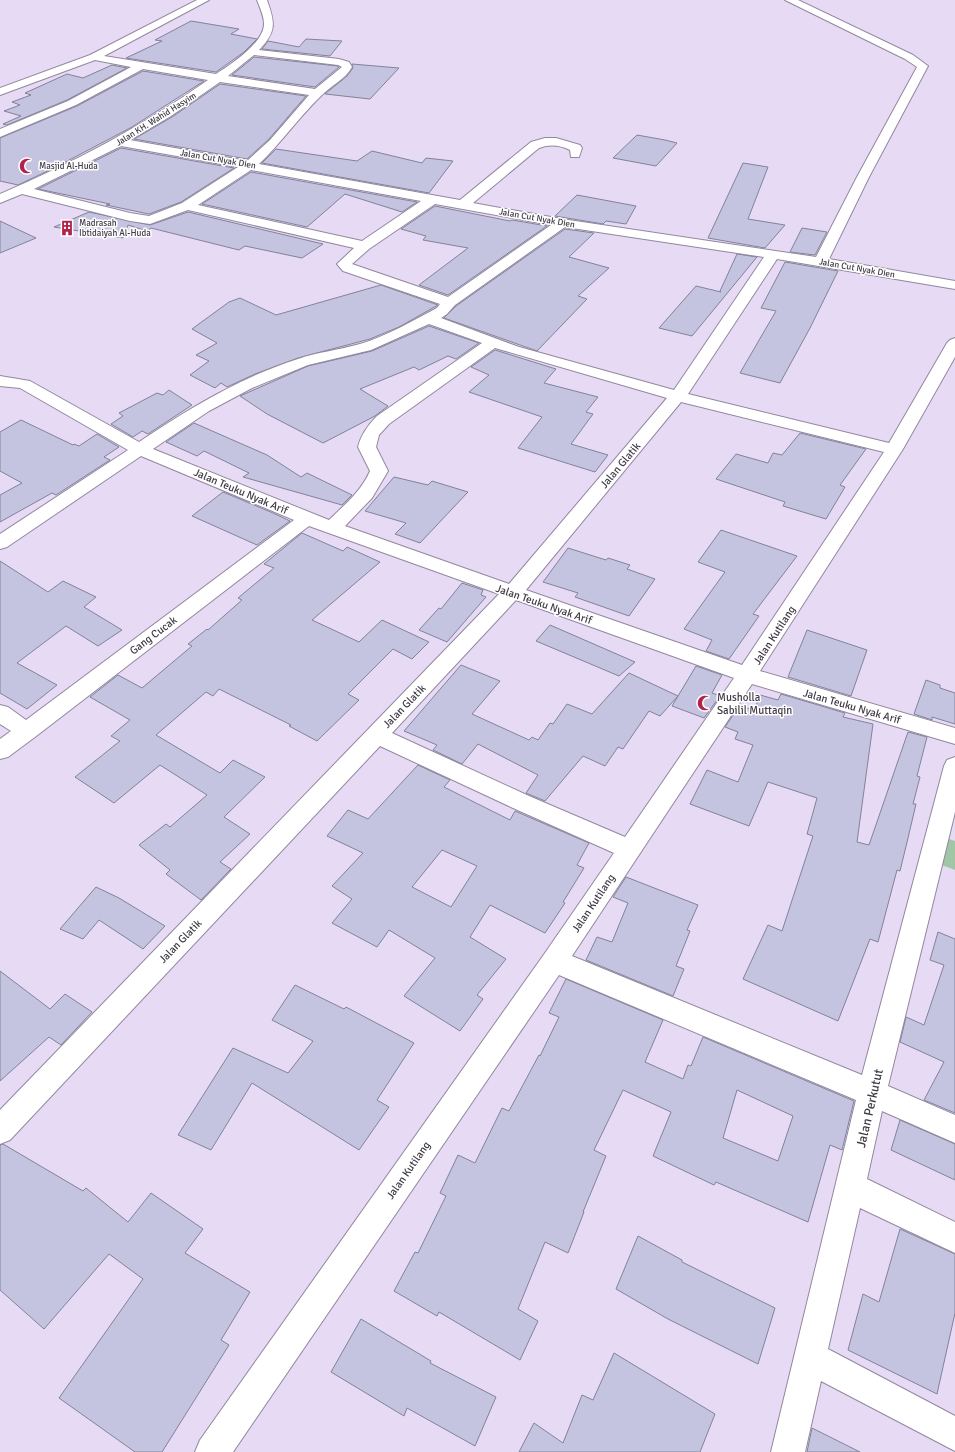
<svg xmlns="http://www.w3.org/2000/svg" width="955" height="1452" viewBox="0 0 955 1452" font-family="Signika,sans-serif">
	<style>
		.green { fill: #a0c6a5 }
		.building { fill: #c4c4e0; stroke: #82829b; fill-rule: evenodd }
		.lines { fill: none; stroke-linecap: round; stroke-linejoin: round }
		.minor-casing { stroke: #93879f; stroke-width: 2 }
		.minor { fill: #fff; fill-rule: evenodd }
		.labels { text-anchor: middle; stroke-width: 3; stroke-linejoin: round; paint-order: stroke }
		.far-street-label { font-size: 9px; fill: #403a45; stroke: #fff }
		.far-poi-label { font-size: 9px; fill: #403a45; stroke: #fff; text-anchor: start }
		.street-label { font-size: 11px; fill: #403a45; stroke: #fff }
		.poi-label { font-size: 11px; fill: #403a45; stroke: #fff; text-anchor: start }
		.near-street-label { font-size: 13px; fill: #403a45; stroke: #fff }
	</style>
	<rect width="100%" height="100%" fill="#e7daf4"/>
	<!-- green -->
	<path class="green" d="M946,838L955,841V870L939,864Z"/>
	<!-- building -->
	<g class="building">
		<path d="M191,21L239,29L231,34L257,39L244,52L216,72L126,58L162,41L155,40Z"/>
		<path d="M306,39L342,41L330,56L262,49L268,41L299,47Z"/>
		<path d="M254,57L338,66L339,67L315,87L232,75Z"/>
		<path d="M352,64L399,68L370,99L325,94L347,76L353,68Z"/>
		<path d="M112,65L127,68L67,100L7,125L3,124L21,116L4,111L20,105L12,102L31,95L25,93L67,74L83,78Z"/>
		<path d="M143,71L204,81L132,127L54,168L18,185L0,181V138L77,106Z"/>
		<path d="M220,84L306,96L269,139L247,159L134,139L172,117Z"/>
		<path d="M637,135L665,140L677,143L656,166L613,158Z"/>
		<path d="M121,148L234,168L181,202L149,214L106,205L110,204L38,189Z"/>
		<path d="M276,149L357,161L372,151L422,163L426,158L453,161L429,193L262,163Z"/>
		<path d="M743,163L768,167L748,219L785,225L765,248L708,238Z"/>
		<path d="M251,172L417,202L402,212L345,194L307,227L202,204Z"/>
		<path d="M577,195L636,206L626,224L606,221L603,224L555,216Z"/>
		<path d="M435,206L510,221L512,220L547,226L448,295L419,285L468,248L423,240L426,236L401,229Z"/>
		<path d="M89,212L150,225L188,212L323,244L302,258L245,246L239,250L151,228L147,231L128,225L123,238L54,227Z"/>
		<path d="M0,221L36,238L0,253Z"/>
		<path d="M802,228L827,232L815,255L790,252Z"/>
		<path d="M565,229L594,233L569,257L609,268L578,296L587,299L537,351L444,318L456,306Z"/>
		<path d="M737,254L757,257L692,336L659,328L696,286L721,292L720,291Z"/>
		<path d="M785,262L838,271L810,328L780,383L740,373L776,311L761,308Z"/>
		<path d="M381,285L438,305L399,327L370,339L298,358L255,374L227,387L221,383L215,388L190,375L209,361L196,355L217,343L192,329L229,302L240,298L276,315Z"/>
		<path d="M429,326L479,343L456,359L448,356L419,370L414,367L360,389L388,406L375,416L323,443L267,414L240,396L308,366L372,351Z"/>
		<path d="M495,350L556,369L544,383L598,397L586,412L593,414L571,444L608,455L595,472L518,448L542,417L469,392L489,375L471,367Z"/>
		<path d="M169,390L192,405L148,434L142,431L133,437L111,424L123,416L119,413L157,393L163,395Z"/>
		<path d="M21,420L73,445L74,444L79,446L97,434L119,447L104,457L110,460L56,495L52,493L0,522V495L22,483L0,471V432Z"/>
		<path d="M194,423L267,455L301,477L307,473L352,495L342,505L243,477L249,473L204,451L197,456L166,442Z"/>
		<path d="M800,433L866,449L840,485L845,487L826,519L783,506L785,502L716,479L736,454L768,463L773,453L782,455Z"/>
		<path d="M394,477L428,485L432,481L468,492L420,543L395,534L406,523L365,511Z"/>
		<path d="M223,492L273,513L290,521L257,545L192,516Z"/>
		<path d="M721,530L797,556L753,614L759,616L729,659L706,651L712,640L684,629L725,572L698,562Z"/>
		<path d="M302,533L343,551L347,547L380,562L312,620L359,642L382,620L429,642L412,659L393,649L348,694L359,700L317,741L289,726L291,725L219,689L213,696L206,692L156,735L220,773L233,760L265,777L224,817L250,834L220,862L231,869L201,900L166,874L170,870L139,845L166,824L170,827L207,795L160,765L114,803L75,777L120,741L111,736L130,720L90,697L118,675L142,688L192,646L188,644L207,629L208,630L242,600L238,598L274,568L264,564Z"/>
		<path d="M568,548L606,560L608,558L630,565L627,569L655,579L629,616L575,597L578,593L543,582Z"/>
		<path d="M0,561L48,592L63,581L96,597L84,607L122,630L98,646L66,626L17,663L57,685L27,709L0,693Z"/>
		<path d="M462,583L483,590L481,595L486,597L447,642L419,630L439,608L441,609Z"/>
		<path d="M550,625L635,662L619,676L536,641Z"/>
		<path d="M807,630L867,650L851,696L788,677Z"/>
		<path d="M461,665L500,681L472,714L529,740L532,737L538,740L550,723L553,724L567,704L592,714L629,673L678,696L660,716L649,711L623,749L618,747L605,766L583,756L545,801L526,793L538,775L478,744L462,764L433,750L437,745L404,731Z"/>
		<path d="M696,666L722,675L712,693L720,696L704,718L672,706Z"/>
		<path d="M926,680L940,685V688L955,693V724L932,717V720L914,714Z"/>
		<path d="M781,694L845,713L843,717L873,724L857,842L869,845L908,732L927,737L917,776L920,777L913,804H916L908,838L900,871L897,870L878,942L870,939L838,1021L743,979L768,925L782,931L813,836L807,834L817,798L768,782L749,826L690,804L707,770L738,782L753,745L735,739L738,732L725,727L740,705L754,711L760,695L778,700Z"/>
		<path d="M418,765L450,780L444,787L510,820L515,811L589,843L577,865L584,868L563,902L565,903L545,933L490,905L470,937L506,959L477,995L483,999L460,1031L404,996L435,958L389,930L377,947L332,923L352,899L332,886L363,853L327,836L348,810L368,819ZM442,850L477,866L451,907L412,887Z"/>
		<path d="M626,877L698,905L687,930L690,931L676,966L684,969L673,996L586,960L597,937L612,942L628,903L613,897Z"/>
		<path d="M96,887L119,898L165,926L143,949L99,920L83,939L60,929Z"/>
		<path d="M938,932L955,939V1113L924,1100L944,1062L900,1042L906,1017L924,1025L944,965L930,960Z"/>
		<path d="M0,971L50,1009L65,994L92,1012L61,1045L49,1037L0,1081Z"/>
		<path d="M566,979L663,1020L645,1062L683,1079L688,1065L691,1066L703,1037L854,1101L842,1150L830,1145L808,1222L716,1182L714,1185L653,1156L671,1112L623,1090L594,1150L606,1156L583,1212H584L568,1253L545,1242L518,1309L538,1321L520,1360L439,1312L437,1316L394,1291L415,1252L418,1253L446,1196L440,1193L458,1155L475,1163L502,1108L509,1111L539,1055L540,1056L559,1017L549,1013ZM737,1090L793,1116L778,1161L723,1138Z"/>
		<path d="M295,985L344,1009L346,1007L414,1043L377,1100L389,1107L359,1150L252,1083L211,1150L178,1135L233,1048L288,1073L313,1041L272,1020Z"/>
		<path d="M900,1120L955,1144V1180L891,1150Z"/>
		<path d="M3,1144L83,1191L86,1188L128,1222L151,1193L203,1229L185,1253L250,1292L221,1340L229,1345L162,1452H135L59,1398L143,1279L109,1254L44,1329L0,1290V1145Z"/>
		<path d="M900,1229L955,1254V1313L937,1394L848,1350L863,1294L879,1302Z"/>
		<path d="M638,1236L682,1260V1262L775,1308L758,1364L668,1319L616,1289Z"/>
		<path d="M361,1319L431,1361L430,1363L496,1397L475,1446L407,1408L404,1416L331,1372Z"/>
		<path d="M614,1353L715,1414L700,1452H519L534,1423L563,1443L582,1395L593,1400Z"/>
		<path d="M812,1428L860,1452H807Z"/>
	</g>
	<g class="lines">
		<defs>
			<path id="minor" d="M197,0H209L104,56L216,74C230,65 264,43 264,24C264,16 260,8 257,0H267C275,23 277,31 259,50L339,59L349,62L352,67C345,80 331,85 321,96C299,117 281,143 259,164L460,200L531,142L545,138H556L580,145L582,148L579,157H571L570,150C560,145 550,144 539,148L473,203L562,219L816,257L857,177L917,67L905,59L785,0H798L913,55L928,66L869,177L829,259L955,281V289L777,259L688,394L889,443L947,343L950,340L955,338V357L903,449L760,671L955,728V744L752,684L572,956L862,1075L944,766L947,760L955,757V812L888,1086L955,1115V1143L882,1111L867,1179L955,1222V1253L860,1208L828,1349L955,1416V1451L821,1381L805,1452H771L856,1100L559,975L233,1452H195L200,1440L545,953L614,853L513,808L380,746L10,1140L0,1144V1110L499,594L309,526L35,737L8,757L0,759V739L11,731L0,724V705L8,707L26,720L294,520L141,456L7,547L0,549V534L128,450L20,388L0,386V376L30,381L139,442C190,408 239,378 298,359C318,352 339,350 360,344C387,336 412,321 437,308L440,304L343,271L337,264L354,248L188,210L150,224L130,221L22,194L0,203V194C73,163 143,126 208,80L143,69L76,105L0,137V129L68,101L131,67L95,60L0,95V88L90,55ZM254,55L338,65L342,67L315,89L228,76ZM220,82L309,95L270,140L247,161L130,140L171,116ZM121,146L238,167L182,203L149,216L130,213L34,189ZM251,170L421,201L362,241L198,205ZM435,204L551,225L448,297L352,264L369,249ZM565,227L764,257L674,390L519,347L441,318L447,314L455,305ZM429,324L482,343L377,416C368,425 361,435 358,447L370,471C361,492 344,505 329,520L153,449L209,411L252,388L308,365L371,350ZM495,348L667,398L509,584L345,526L372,498L388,471L376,447L379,435L389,424ZM681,402L884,452L742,665L526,590ZM516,600L734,678L625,837L529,796L392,733Z"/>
		</defs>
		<!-- minor casing -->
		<use href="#minor" class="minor-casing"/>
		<!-- minor -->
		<use href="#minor" class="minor"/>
	</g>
	<!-- icons -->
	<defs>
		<symbol id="mosque-bare" viewBox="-9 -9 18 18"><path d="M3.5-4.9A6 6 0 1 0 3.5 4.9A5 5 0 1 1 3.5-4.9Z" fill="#b3224c" stroke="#fff" stroke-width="2.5" paint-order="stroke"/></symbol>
		<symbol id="building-bare" viewBox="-9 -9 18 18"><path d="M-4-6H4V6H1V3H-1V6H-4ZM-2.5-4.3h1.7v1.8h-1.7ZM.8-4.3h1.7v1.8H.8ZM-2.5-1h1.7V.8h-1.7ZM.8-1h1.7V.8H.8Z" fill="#b3224c" stroke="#fff" stroke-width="2.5" paint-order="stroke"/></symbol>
	</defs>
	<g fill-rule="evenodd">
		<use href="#mosque-bare" x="16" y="155" width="22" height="22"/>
		<use href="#building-bare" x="56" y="217" width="22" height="22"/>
		<use href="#mosque-bare" x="694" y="692" width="22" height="22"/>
	</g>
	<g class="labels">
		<!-- far-street labels -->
		<g class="far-street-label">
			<text transform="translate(156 119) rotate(-32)" y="3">Jalan KH. Wahid Hasyim</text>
			<text transform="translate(218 159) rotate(10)" y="3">Jalan Cut Nyak Dien</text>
			<text transform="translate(537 218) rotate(10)" y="3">Jalan Cut Nyak Dien</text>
			<text transform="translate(857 268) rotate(10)" y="3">Jalan Cut Nyak Dien</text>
		</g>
		<!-- far-poi labels -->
		<g class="far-poi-label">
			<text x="39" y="169">Masjid Al-Huda</text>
			<text x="79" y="226">Madrasah<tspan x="79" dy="10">Ibtidaiyah Al-Huda</tspan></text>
		</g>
		<!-- street labels -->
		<g class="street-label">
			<text transform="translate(620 465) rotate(-50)" y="4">Jalan Glatik</text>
			<text transform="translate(241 491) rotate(23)" y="4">Jalan Teuku Nyak Arif</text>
			<text transform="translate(544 604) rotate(19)" y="4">Jalan Teuku Nyak Arif</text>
			<text transform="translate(153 635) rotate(-37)" y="4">Gang Cucak</text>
			<text transform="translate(774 635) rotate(-57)" y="4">Jalan Kutilang</text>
			<text transform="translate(404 706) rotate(-46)" y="4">Jalan Glatik</text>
			<text transform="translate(852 706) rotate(16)" y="4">Jalan Teuku Nyak Arif</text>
			<text transform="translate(593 903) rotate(-56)" y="4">Jalan Kutilang</text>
			<text transform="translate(180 941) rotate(-46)" y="4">Jalan Glatik</text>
			<text transform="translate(408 1170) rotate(-55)" y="4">Jalan Kutilang</text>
		</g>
		<!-- poi labels -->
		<g class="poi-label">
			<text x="717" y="701">Musholla<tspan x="717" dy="13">Sabilil Muttaqin</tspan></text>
		</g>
		<!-- near-street labels -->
		<g class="near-street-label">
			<text transform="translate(869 1108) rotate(-77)" y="5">Jalan Perkutut</text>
		</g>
	</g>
</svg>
